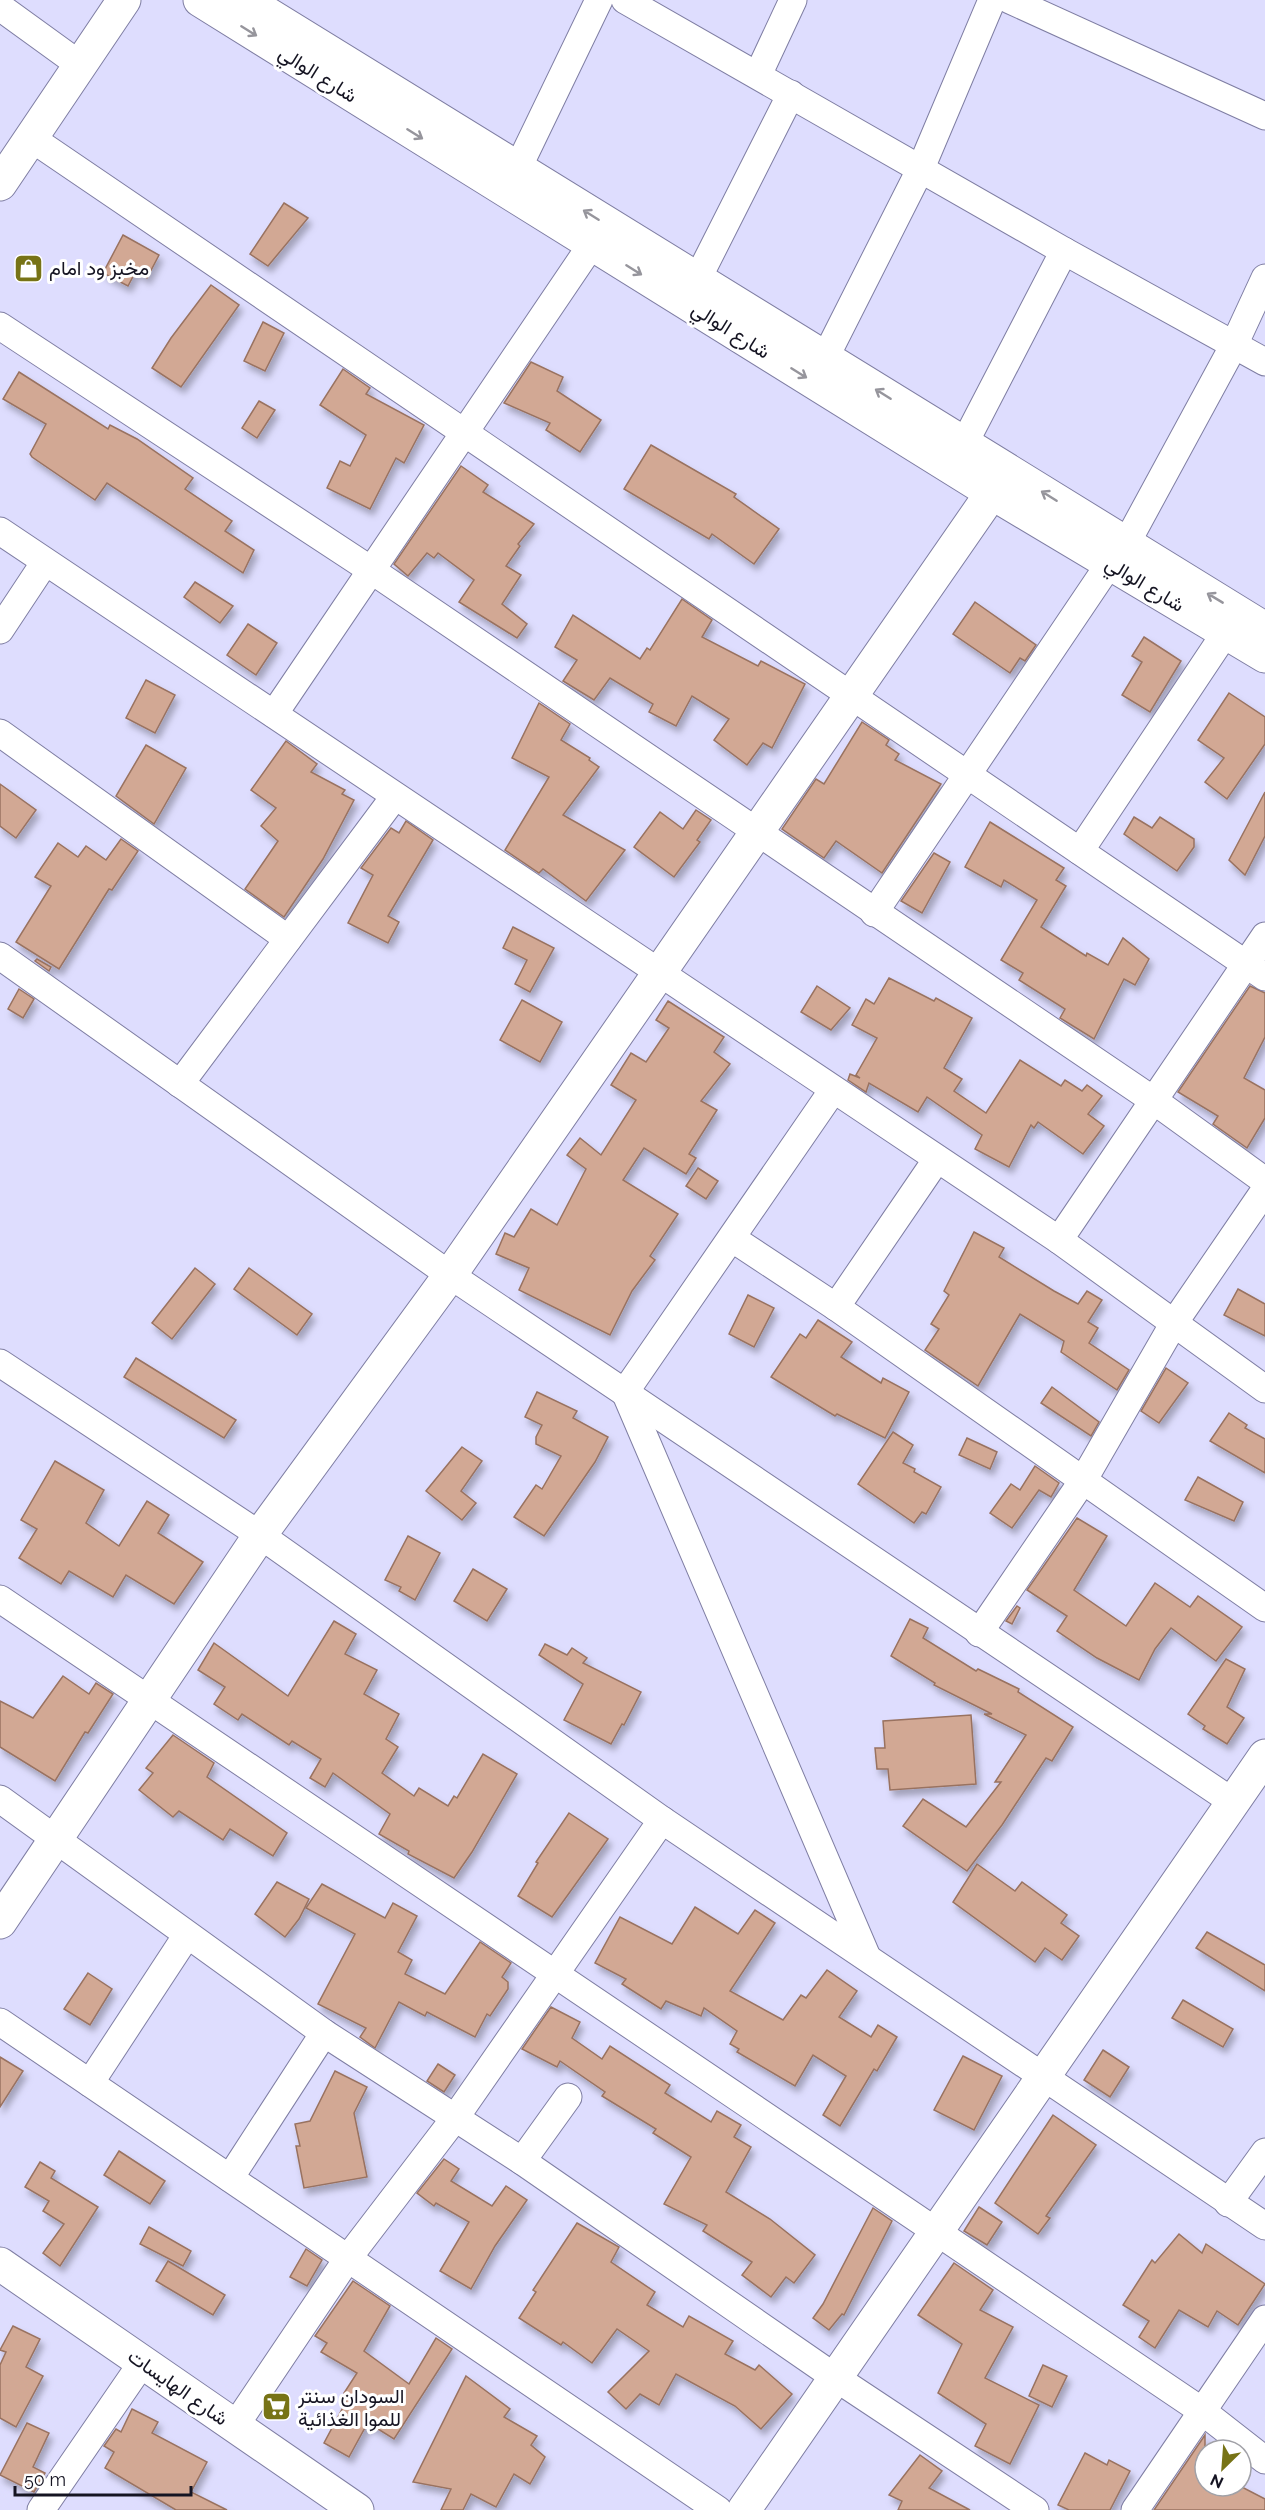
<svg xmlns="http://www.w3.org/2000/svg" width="1265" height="2510" viewBox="0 0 1265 2510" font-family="Raleway,Vazirmatn,sans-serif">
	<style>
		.building { fill: #d2a894; stroke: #997260; stroke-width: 1.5; filter: url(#shadow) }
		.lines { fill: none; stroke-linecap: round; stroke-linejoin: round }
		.minor-casing { stroke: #7f7ea3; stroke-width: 29 }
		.tertiary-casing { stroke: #7f7ea3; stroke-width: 35 }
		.minor { stroke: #fff; stroke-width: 27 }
		.tertiary { stroke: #fff; stroke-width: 33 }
		.oneway { stroke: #96959c }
		.labels { text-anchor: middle; stroke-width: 6; stroke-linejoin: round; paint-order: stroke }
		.street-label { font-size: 20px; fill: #151422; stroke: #fff }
		.poi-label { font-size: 20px; fill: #151422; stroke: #fff; text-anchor: start }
	</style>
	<defs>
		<filter id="shadow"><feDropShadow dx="3.5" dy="6" stdDeviation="3" flood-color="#0004"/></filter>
	</defs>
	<rect width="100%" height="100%" fill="#deddfe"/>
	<!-- building -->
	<g class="building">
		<path d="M284,203L308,218L268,266L250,254Z"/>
		<path d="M123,235L159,255L147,278L136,271L128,286L103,273Z"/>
		<path d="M211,285L239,305L181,387L152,368L171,338Z"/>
		<path d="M263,322L284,333L265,371L244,361Z"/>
		<path d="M531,362L563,377L557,391L601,420L580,452L546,430L550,423L504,403Z"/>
		<path d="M343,369L370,388L366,394L424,425L404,463L396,458L370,509L327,488L340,461L350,466L366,435L320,405Z"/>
		<path d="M19,372L108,429L110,425L137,439L193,478L185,489L232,521L225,531L254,550L243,573L107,483L95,500L32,457L30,454L46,424L3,399Z"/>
		<path d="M259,401L275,410L257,438L242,428Z"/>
		<path d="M651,445L736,494L734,497L779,529L754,564L712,534L709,539L624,489Z"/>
		<path d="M461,466L488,485L483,492L534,524L518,544L520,546L506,566L521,575L502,604L527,624L517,638L459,602L474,580L438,553L434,558L427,553L408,576L394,564Z"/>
		<path d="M195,582L233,606L220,623L184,597Z"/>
		<path d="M682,599L712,620L702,637L758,666L761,661L805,684L772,748L763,743L747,765L714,740L729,719L692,696L676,726L649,712L653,704L610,678L594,700L563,681L577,660L555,647L573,615L640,659L647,648L650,650Z"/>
		<path d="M975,602L1036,645L1025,661L1020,658L1010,673L953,634Z"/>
		<path d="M248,624L277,643L256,675L227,655Z"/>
		<path d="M1144,637L1181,661L1150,712L1122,695L1142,662L1132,656Z"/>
		<path d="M146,680L175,695L155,733L126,718Z"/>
		<path d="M1229,693L1265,717V744L1227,799L1205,782L1224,758L1198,740Z"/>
		<path d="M539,703L570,724L561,740L590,758L589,760L599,767L563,815L625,850L586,901L543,869L539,873L505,850L549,777L512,758Z"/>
		<path d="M862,722L889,740L886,745L899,754L895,760L941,784L882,873L836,841L824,858L782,829L816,779L824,784Z"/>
		<path d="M286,741L317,764L311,772L345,790L342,794L354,800L323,859L284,917L245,889L278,841L261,826L276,808L251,790Z"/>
		<path d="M146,745L186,768L154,824L116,796Z"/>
		<path d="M0,784L36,810L16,838L0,826Z"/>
		<path d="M1265,792V836L1245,875L1229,860Z"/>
		<path d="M696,810L711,820L697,840L700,842L674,877L634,847L660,812L683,829Z"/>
		<path d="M1134,817L1152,828L1160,817L1194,839V847L1177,871L1124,834Z"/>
		<path d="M406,821L433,840L388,916L399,922L388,943L348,923L373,875L361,868L391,828L399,833Z"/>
		<path d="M990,822L1064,868L1056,880L1066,886L1041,927L1086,956L1087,953L1108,965L1123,938L1149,959L1135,985L1124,979L1094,1039L1060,1018L1065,1009L1019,980L1023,973L1001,960L1037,900L1004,880L1001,887L965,867Z"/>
		<path d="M121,839L138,851L112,890L109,889L59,969L16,942L51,886L35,877L58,843L78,857L86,846L106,860Z"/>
		<path d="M934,853L950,862L922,913L901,901Z"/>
		<path d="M513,927L554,948L530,992L515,984L527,960L503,948Z"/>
		<path d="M37,959L51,967L49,971L35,961Z"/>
		<path d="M889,978L934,1001L936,998L972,1018L944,1068L962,1079L954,1091L986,1113L1020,1060L1061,1086L1065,1080L1082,1091L1087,1085L1102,1096L1088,1114L1104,1126L1083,1154L1038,1122L1034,1128L1031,1125L1009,1167L975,1149L982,1135L927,1097L918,1112L869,1083L866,1092L848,1080L850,1074L860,1078L856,1075L877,1038L852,1025L866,999L874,1004Z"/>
		<path d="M817,986L850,1008L831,1030L801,1012Z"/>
		<path d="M1250,986L1265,993V1037L1244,1078L1265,1090V1118L1247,1148L1213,1124L1218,1116L1178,1092Z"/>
		<path d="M19,989L34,999L23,1018L8,1009Z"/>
		<path d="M522,1000L562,1022L540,1062L500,1040Z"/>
		<path d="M668,1001L724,1037L714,1052L730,1064L701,1101L717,1110L689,1154L696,1158L686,1174L644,1148L623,1180L678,1214L650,1256L655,1260L632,1291L610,1335L519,1290L529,1268L496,1254L505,1233L514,1237L531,1209L557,1225L586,1169L567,1155L580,1138L601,1155L636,1100L611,1085L631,1053L646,1062L669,1028L656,1020Z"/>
		<path d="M698,1168L718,1181L706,1199L686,1186Z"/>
		<path d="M974,1232L1004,1248L999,1257L1054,1291L1078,1304L1087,1291L1102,1300L1088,1322L1098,1328L1089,1343L1129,1370L1117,1390L1061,1352L1064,1341L1020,1314L978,1386L925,1350L939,1329L931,1324L949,1295L944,1291Z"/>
		<path d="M195,1268L215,1284L172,1339L152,1323Z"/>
		<path d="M249,1268L312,1314L297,1335L234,1289Z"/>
		<path d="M1238,1289L1265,1304V1336L1224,1315Z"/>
		<path d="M748,1295L774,1308L754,1347L729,1334Z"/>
		<path d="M818,1320L852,1342L841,1357L881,1383L883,1378L909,1392L885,1438L837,1414L835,1416L771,1377L800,1334L806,1338Z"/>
		<path d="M136,1358L236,1420L224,1438L124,1377Z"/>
		<path d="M1166,1368L1188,1383L1159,1423L1141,1411Z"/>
		<path d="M1052,1387L1099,1422L1091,1436L1041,1403Z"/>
		<path d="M537,1392L577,1411L573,1418L608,1437L595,1462L544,1536L514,1517L536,1485L542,1489L561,1456L536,1444V1437L542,1425L525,1417Z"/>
		<path d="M1229,1413L1247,1425L1245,1428L1265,1439V1473L1210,1441Z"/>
		<path d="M893,1432L913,1445L903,1463L915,1469L914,1472L941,1487L926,1514L922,1512L914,1523L858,1484Z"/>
		<path d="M967,1438L997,1452L990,1469L959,1455Z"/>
		<path d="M462,1447L482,1461L461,1491L476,1503L462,1520L426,1491Z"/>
		<path d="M55,1461L104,1490L86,1523L119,1546L147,1501L169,1515L158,1533L203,1562L174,1604L126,1575L113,1597L69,1571L61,1584L19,1558L37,1529L21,1520Z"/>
		<path d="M1035,1466L1059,1483L1051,1497L1039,1490L1012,1528L990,1513L1011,1484L1020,1490Z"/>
		<path d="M1198,1477L1243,1502L1234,1521L1185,1500Z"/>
		<path d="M1077,1518L1107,1536L1074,1590L1126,1626L1155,1583L1190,1607L1198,1596L1242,1627L1216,1661L1171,1628L1155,1649L1139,1680L1097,1658L1057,1631L1067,1616L1027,1590Z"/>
		<path d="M408,1536L440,1553L415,1600L399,1591L401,1587L385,1580Z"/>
		<path d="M473,1569L507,1589L487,1621L454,1601Z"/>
		<path d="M1017,1606L1020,1608L1012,1624L1006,1621Z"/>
		<path d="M910,1619L928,1628L923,1638L976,1671L978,1669L1019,1689L1018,1692L1073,1727L1052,1761L1046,1758L1002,1825L967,1871L903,1826L923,1799L966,1827L1001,1782H995L1026,1735L984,1714H992L934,1685L935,1683L891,1656Z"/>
		<path d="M334,1621L356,1634L345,1654L377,1670L364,1694L399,1714L386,1739L398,1747L382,1773L414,1796L419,1788L448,1806L454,1796L457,1798L483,1754L517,1774L472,1852L454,1878L408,1854L409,1851L379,1834L390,1814L333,1773L325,1787L310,1778L321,1759L292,1741L289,1745L242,1714L238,1720L214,1704L225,1687L198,1670L214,1643L288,1696Z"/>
		<path d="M545,1644L567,1655L572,1648L587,1658L583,1663L641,1692L624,1725L622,1724L611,1744L564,1720L583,1684L539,1655Z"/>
		<path d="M1226,1659L1245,1669L1227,1707L1244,1718L1227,1744L1203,1729L1205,1726L1188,1714Z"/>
		<path d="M63,1676L89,1694L96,1683L113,1694L88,1733L85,1732L55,1781L0,1747V1701L33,1718Z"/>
		<path d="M971,1715L976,1784L890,1790L888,1769H877L875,1748H885L883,1721Z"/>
		<path d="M173,1735L214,1763L207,1777L287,1833L273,1856L230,1829L223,1840L179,1811L173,1817L139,1790L153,1773L146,1768Z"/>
		<path d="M569,1813L608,1839L552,1917L518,1896L538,1863L536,1862Z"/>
		<path d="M977,1864L1015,1891L1022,1882L1067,1915L1061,1923L1079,1936L1062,1960L1045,1948L1035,1962L953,1902Z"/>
		<path d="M277,1882L309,1899L299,1919L285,1937L255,1914Z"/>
		<path d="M322,1884L385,1918L393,1903L417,1916L398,1952L412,1960L405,1974L445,1994L480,1942L511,1963L502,1977L508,1982V1989L490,2016L487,2014L475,2037L427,2012L425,2016L399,2002L375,2048L360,2037L366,2028L318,2004L355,1934L306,1908Z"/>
		<path d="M695,1907L738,1934L755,1910L775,1923L730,1991L783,2020L801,1995L806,1998L827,1970L857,1991L839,2017L871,2037L878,2025L897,2037L877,2071L874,2069L840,2126L823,2115L846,2076L813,2055L795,2086L737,2052L739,2049L730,2044L737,2031L704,2008L701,2016L666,2001L661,2009L622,1984L626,1979L595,1963L620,1917L672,1944Z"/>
		<path d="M1207,1932L1265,1965V1991L1196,1948Z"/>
		<path d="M88,1973L112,1989L90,2025L64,2009Z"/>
		<path d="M1183,2000L1233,2029L1223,2047L1172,2018Z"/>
		<path d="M551,2007L580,2022L572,2038L602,2059L610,2046L670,2085L665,2093L711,2122L717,2111L741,2125L734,2137L751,2147L726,2192L770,2219L815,2255L794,2283L786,2277L771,2297L742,2275L752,2262L703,2231L707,2225L664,2204L691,2157L653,2133L656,2129L602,2096L605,2092L560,2061L557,2067L522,2049Z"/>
		<path d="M1103,2050L1129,2067L1110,2097L1084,2080Z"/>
		<path d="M963,2056L1002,2076L974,2130L934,2110Z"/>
		<path d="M0,2057L23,2071L0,2107Z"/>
		<path d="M438,2064L455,2075L444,2092L427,2081Z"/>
		<path d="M335,2071L367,2087L354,2113L367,2177L304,2188L296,2146H300L295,2124L310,2121Z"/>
		<path d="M1053,2115L1096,2145L1046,2216L1050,2218L1038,2234L995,2203Z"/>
		<path d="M119,2151L165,2181L150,2204L104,2175Z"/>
		<path d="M444,2159L459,2169L451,2181L492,2206L506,2186L527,2200L495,2246L471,2289L440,2271L469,2222L436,2203L434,2206L417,2193Z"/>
		<path d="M40,2162L55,2171L51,2178L98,2207L60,2266L43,2253L64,2224L43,2211L49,2201L25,2187Z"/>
		<path d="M979,2207L1002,2222L987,2245L964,2231Z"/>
		<path d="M873,2208L892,2221L844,2315L842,2314L829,2330L813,2318L823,2304Z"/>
		<path d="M577,2223L619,2247L611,2262L655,2292L647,2305L683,2327L689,2316L733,2341L725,2354L755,2370L759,2365L792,2394L761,2429L735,2406L676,2374L659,2405L640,2394L626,2409L608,2392L649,2351L617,2329L592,2363L563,2342L561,2345L519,2318L536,2292L533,2290Z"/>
		<path d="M149,2227L191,2251L183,2266L140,2244Z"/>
		<path d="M1179,2234L1202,2253L1206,2244L1265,2284L1238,2325L1217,2311L1208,2327L1179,2310L1155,2348L1139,2337L1149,2321L1123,2305L1152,2260L1155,2263Z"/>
		<path d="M306,2249L322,2260L307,2286L290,2277Z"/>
		<path d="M168,2261L225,2295L213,2315L156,2281Z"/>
		<path d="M954,2263L993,2290L980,2310L1013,2327L985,2378L1039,2405L1010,2464L975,2446L986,2424L938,2393L962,2344L918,2315Z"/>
		<path d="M353,2281L390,2306L364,2351L409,2384L436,2338L452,2349L394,2439L370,2424L369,2427L366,2426L349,2457L324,2443L349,2396L344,2393L357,2373L321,2352L327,2343L315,2336Z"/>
		<path d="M13,2326L40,2339L26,2367L43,2376L16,2427L0,2418V2365L6,2352L0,2350Z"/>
		<path d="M1043,2365L1067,2376L1052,2407L1029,2396Z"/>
		<path d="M466,2376L510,2409L504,2417L537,2436L531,2445L545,2457L530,2484L514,2474L496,2507L471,2494L463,2510H441L451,2489L413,2482Z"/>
		<path d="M132,2409L158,2422L152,2433L207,2462L191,2492L227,2510H176L105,2468L114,2452L104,2446L116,2429L121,2432Z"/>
		<path d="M27,2423L49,2433L33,2467L45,2473L34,2492L0,2475Z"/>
		<path d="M1205,2435V2486H1240L1265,2499V2510H1154Z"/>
		<path d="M1085,2453L1107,2465L1109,2460L1130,2471L1110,2510H1069L1058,2505Z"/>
		<path d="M920,2455L942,2471L929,2488L970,2510H898L902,2501L889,2495Z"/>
	</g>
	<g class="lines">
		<defs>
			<g id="minor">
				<path d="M625,0L1064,251L1265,362"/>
				<path d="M1010,0L1265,116"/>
				<path d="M0,7L80,65"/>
				<path d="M758,75L793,0"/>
				<path d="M31,138L1265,977"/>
				<path d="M517,170L599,0"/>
				<path d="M697,280L791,94"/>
				<path d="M0,326L371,570L1153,1100L1265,1181"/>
				<path d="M825,358L921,168L992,0"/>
				<path d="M964,444L1064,251"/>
				<path d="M0,531L1059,1240L1265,1389"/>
				<path d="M1126,544L1234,345L1265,278"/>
				<path d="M0,630L45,562"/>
				<path d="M274,714L592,244"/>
				<path d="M0,733L288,939"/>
				<path d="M1080,851L1226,632"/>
				<path d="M874,913L1110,563"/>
				<path d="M0,956L450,1275L1233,1802"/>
				<path d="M180,1084L395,796"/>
				<path d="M833,1090L625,1392L867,1957"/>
				<path d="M733,1239L836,1307L1265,1608"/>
				<path d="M1059,1240L1265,936"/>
				<path d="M836,1307L937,1159"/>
				<path d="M0,1363L260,1535L662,1820L1265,2226"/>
				<path d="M0,1599L1202,2411L1265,2460"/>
				<path d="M979,1633L1084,1479L1174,1323L1265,1190"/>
				<path d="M0,1799L324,2033L522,2161L836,2378L1035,2510"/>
				<path d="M0,2022L718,2510"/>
				<path d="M90,2083L187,1935"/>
				<path d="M522,2161L568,2097"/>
				<path d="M230,2178L324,2033"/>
				<path d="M1228,2203L1265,2152"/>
				<path d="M235,2426L348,2258L455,2118L662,1820"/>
				<path d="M41,2510L142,2363"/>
				<path d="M1135,2510L1265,2319"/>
			</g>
			<g id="tertiary">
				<path d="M200,0L992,493L1265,656"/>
				<path d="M245,0L1265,629"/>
				<path d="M0,184L124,0"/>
				<path d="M0,1922L260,1535L450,1275L1007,471"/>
				<path d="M0,2264L357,2510"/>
				<path d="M744,2510L1265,1756"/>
			</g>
		</defs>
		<!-- minor casing -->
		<use href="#minor" class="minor-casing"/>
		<!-- tertiary casing -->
		<use href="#tertiary" class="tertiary-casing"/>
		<!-- minor -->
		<use href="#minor" class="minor"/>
		<!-- tertiary -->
		<use href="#tertiary" class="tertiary"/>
	</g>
	<!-- one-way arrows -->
	<defs><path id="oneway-shaft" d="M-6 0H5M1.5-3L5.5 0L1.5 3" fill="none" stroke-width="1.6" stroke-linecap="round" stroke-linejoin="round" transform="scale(1.5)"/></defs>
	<g class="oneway">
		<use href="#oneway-shaft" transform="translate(249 31) rotate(32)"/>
		<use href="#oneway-shaft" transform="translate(415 134) rotate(32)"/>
		<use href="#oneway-shaft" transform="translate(591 215) rotate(-148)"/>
		<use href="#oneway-shaft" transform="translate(634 270) rotate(32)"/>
		<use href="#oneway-shaft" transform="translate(799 373) rotate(32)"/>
		<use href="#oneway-shaft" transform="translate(883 394) rotate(-148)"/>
		<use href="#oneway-shaft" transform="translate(1049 496) rotate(-148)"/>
		<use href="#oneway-shaft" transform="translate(1215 598) rotate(-149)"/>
	</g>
	<!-- icons -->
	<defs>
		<symbol id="shop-square" viewBox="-11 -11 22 22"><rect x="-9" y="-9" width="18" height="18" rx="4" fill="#777316" stroke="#fff"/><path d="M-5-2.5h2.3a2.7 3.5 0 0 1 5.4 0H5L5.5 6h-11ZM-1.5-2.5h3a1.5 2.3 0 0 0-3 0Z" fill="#fff"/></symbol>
		<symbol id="supermarket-square" viewBox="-11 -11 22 22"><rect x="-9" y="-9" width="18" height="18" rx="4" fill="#777316" stroke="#fff"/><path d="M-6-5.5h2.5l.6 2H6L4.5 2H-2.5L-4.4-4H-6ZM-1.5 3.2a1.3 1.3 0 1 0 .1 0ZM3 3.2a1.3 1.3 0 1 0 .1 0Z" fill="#fff"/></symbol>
	</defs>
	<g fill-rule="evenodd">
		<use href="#shop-square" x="12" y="252" width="33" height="33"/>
		<use href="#supermarket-square" x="260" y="2390" width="33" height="33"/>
	</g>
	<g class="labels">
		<!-- street labels -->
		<g class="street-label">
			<text transform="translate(318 74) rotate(32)" y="7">شارع الوالي</text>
			<text transform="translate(731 330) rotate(32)" y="7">شارع الوالي</text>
			<text transform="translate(1145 584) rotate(31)" y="7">شارع الوالي</text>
			<text transform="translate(178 2387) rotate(35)" y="7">شارع الهايسات</text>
		</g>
		<!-- poi labels -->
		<g class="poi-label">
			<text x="49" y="275">مخبز ود امام</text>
			<text x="298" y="2403">السودان سنتر<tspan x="298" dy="23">للموا الغذائية</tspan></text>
		</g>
	</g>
	<!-- north arrow -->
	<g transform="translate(1223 2468) rotate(205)"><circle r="28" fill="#ffffff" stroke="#a1a1a7" stroke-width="1.5"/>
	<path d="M0-4.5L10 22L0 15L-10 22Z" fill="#777316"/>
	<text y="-9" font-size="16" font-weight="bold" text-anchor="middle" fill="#151422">N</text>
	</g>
	<!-- scale -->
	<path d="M15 2486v9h176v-9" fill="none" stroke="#151422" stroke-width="3"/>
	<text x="24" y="2486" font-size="18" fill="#151422" stroke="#ffffff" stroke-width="4.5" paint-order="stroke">50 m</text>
</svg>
